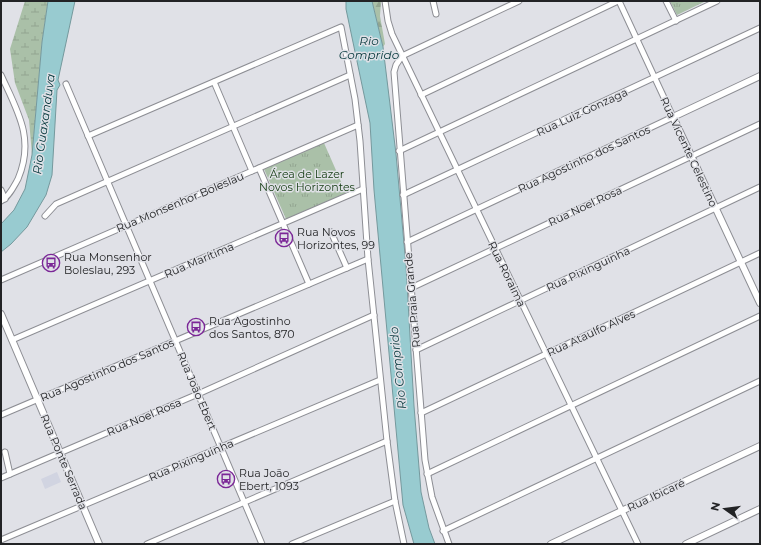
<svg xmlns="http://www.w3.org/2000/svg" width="761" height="545" viewBox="0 0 761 545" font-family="Montserrat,sans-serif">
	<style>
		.built { fill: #d1d4e1 }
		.forest { fill: url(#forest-firs) }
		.wetland { fill: url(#wetland-marsh) }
		.park { fill: url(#park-tufts) }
		.water { fill: #98cbd0; stroke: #75999d }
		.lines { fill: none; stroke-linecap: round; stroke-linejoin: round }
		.minor-casing { stroke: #8d8e94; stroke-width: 7 }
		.tertiary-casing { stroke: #8d8e94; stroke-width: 8 }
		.minor { stroke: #fff; stroke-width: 5 }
		.tertiary { stroke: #fff; stroke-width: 6 }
		.labels { text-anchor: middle; stroke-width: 3; stroke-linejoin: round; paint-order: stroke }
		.street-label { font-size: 11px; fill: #222325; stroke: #e0e1e7 }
		.park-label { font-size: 11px; fill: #113a0f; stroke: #e0e1e7 }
		.poi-label { font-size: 11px; fill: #222325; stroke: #e0e1e7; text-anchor: start }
		.water-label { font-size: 12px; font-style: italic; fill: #05383c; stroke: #e0e1e7 }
	</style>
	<defs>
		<pattern id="forest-firs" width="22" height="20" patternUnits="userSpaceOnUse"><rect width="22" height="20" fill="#aac0a8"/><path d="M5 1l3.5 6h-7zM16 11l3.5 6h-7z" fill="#92a590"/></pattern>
		<pattern id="wetland-marsh" width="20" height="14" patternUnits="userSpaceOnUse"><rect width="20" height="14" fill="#aac0a8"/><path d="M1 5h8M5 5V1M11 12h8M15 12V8" fill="none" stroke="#92a590"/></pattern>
		<pattern id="park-tufts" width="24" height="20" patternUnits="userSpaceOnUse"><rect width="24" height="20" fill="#aac0a8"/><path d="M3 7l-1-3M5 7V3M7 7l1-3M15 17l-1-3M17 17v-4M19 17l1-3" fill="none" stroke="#92a590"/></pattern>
	</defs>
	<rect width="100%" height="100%" fill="#e0e1e7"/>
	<!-- built -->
	<path class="built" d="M57,472L61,482L45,489L41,479Z"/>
	<!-- forest -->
	<path class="forest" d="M372,1H381L380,16L385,44L383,47Z"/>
	<!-- wetland -->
	<path class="wetland" d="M25,1H48L42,42L32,155L29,120L15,83L10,49Z"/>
	<!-- park -->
	<g class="park">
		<path d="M670,1H706L677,15Z"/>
		<path d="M324,143L346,193L286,219L264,169Z"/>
	</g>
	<!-- water -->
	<g class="water">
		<path d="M48,1H75L58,80L60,85L57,90L52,175L46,195L27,227L11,244L1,252V224L14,210L25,189L32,155L42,42Z"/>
		<path d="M346,1H372L383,47L396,154L406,266L414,406L421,492L429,528L435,544H414L403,505L374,190L370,123L346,9Z"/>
	</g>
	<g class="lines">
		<defs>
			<g id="minor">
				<path d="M385,1L388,21L392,34L638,544"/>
				<path d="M433,1L436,14"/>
				<path d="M666,1L676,21"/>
				<path d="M1,75C18,112 35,139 18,179C14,186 9,197 1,201"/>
				<path d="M214,82L252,171"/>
				<path d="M66,84L262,544"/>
				<path d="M421,95L618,1"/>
				<path d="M88,136L341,27L355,99L360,141L368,259L387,441L395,501L404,544"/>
				<path d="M399,151L717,1"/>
				<path d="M259,168L309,284"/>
				<path d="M1,190L5,199"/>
				<path d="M403,195L760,28"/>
				<path d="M45,216L56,204L350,75"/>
				<path d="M331,232L347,268"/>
				<path d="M407,242L673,117L619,1"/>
				<path d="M1,280L358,125"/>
				<path d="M411,288L760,124"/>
				<path d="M12,340L363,189"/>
				<path d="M416,350L760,187"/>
				<path d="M421,413L760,253"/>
				<path d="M1,415L368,259"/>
				<path d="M5,452L10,474"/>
				<path d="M427,474L760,316"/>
				<path d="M1,478L198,394L374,315"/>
				<path d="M443,531L760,381"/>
				<path d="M1,540L380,380"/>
				<path d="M147,544L387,441"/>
				<path d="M292,544L395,501"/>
				<path d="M449,544L432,497L425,460L394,72L396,65L402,56L519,1"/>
			</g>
			<g id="tertiary">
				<path d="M760,76L673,117L760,303"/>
				<path d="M1,314L99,544"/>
				<path d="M551,544L760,446"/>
				<path d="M686,544L760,509"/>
			</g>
		</defs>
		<!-- minor casing -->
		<use href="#minor" class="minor-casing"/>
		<!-- tertiary casing -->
		<use href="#tertiary" class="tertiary-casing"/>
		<!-- minor -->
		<use href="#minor" class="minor"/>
		<!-- tertiary -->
		<use href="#tertiary" class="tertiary"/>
	</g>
	<!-- icons -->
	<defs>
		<symbol id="bus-ring" viewBox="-11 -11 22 22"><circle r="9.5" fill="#e0e1e7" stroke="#7b2797" stroke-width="1.5"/><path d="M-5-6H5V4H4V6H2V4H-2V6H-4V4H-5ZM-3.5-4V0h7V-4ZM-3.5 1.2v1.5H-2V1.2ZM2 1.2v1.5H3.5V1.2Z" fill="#7b2797"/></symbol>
	</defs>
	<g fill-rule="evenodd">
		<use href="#bus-ring" x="274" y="228" width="20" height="20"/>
		<use href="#bus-ring" x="41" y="253" width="20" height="20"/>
		<use href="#bus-ring" x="186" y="317" width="20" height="20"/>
		<use href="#bus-ring" x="216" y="469" width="20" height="20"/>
	</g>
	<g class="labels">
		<!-- street labels -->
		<g class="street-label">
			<text transform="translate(582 112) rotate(-25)" y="4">Rua Luiz Gonzaga</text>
			<text transform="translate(689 152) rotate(65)" y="4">Rua Vicente Celestino</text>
			<text transform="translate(584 159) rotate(-25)" y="4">Rua Agostinho dos Santos</text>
			<text transform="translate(180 202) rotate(-23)" y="4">Rua Monsenhor Boleslau</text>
			<text transform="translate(585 206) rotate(-25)" y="4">Rua Noel Rosa</text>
			<text transform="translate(199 260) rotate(-23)" y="4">Rua Marítima</text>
			<text transform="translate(588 269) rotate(-25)" y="4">Rua Pixinguinha</text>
			<text transform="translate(507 274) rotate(64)" y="4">Rua Roraima</text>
			<text transform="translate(412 300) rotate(-95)" y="4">Rua Praia Grande</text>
			<text transform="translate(591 333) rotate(-25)" y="4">Rua Ataulfo Alves</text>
			<text transform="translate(107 370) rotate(-23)" y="4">Rua Agostinho dos Santos</text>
			<text transform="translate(197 391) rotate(67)" y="4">Rua João Ebert</text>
			<text transform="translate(144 417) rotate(-23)" y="4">Rua Noel Rosa</text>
			<text transform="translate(191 460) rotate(-23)" y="4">Rua Pixinguinha</text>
			<text transform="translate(64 462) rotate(67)" y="4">Rua Ponte Serrada</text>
			<text transform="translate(656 495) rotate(-25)" y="4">Rua Ibicaré</text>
		</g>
		<!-- park labels -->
		<g class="park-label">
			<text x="307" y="178">Área de Lazer<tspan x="307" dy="13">Novos Horizontes</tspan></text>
		</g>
		<!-- poi labels -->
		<g class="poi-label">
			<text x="297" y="236">Rua Novos<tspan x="297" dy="13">Horizontes, 99</tspan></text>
			<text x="64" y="261">Rua Monsenhor<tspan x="64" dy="13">Boleslau, 293</tspan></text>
			<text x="209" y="325">Rua Agostinho<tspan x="209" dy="13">dos Santos, 870</tspan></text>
			<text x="239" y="477">Rua João<tspan x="239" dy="13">Ebert, 1093</tspan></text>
		</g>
		<!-- water labels -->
		<g class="water-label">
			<text x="369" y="45">Rio<tspan x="369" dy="14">Comprido</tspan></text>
			<text transform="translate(44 124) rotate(-82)" y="4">Rio Guaxanduva</text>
			<text transform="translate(398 368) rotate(-96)" y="4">Rio Comprido</text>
		</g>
	</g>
	<!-- border -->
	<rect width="761" height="545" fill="none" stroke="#222325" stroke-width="4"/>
	<!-- north arrow -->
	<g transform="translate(725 509) rotate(284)" stroke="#e0e1e7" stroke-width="3" paint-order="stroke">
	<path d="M0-3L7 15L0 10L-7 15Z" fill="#222325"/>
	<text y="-6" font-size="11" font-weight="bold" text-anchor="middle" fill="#222325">N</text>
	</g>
</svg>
